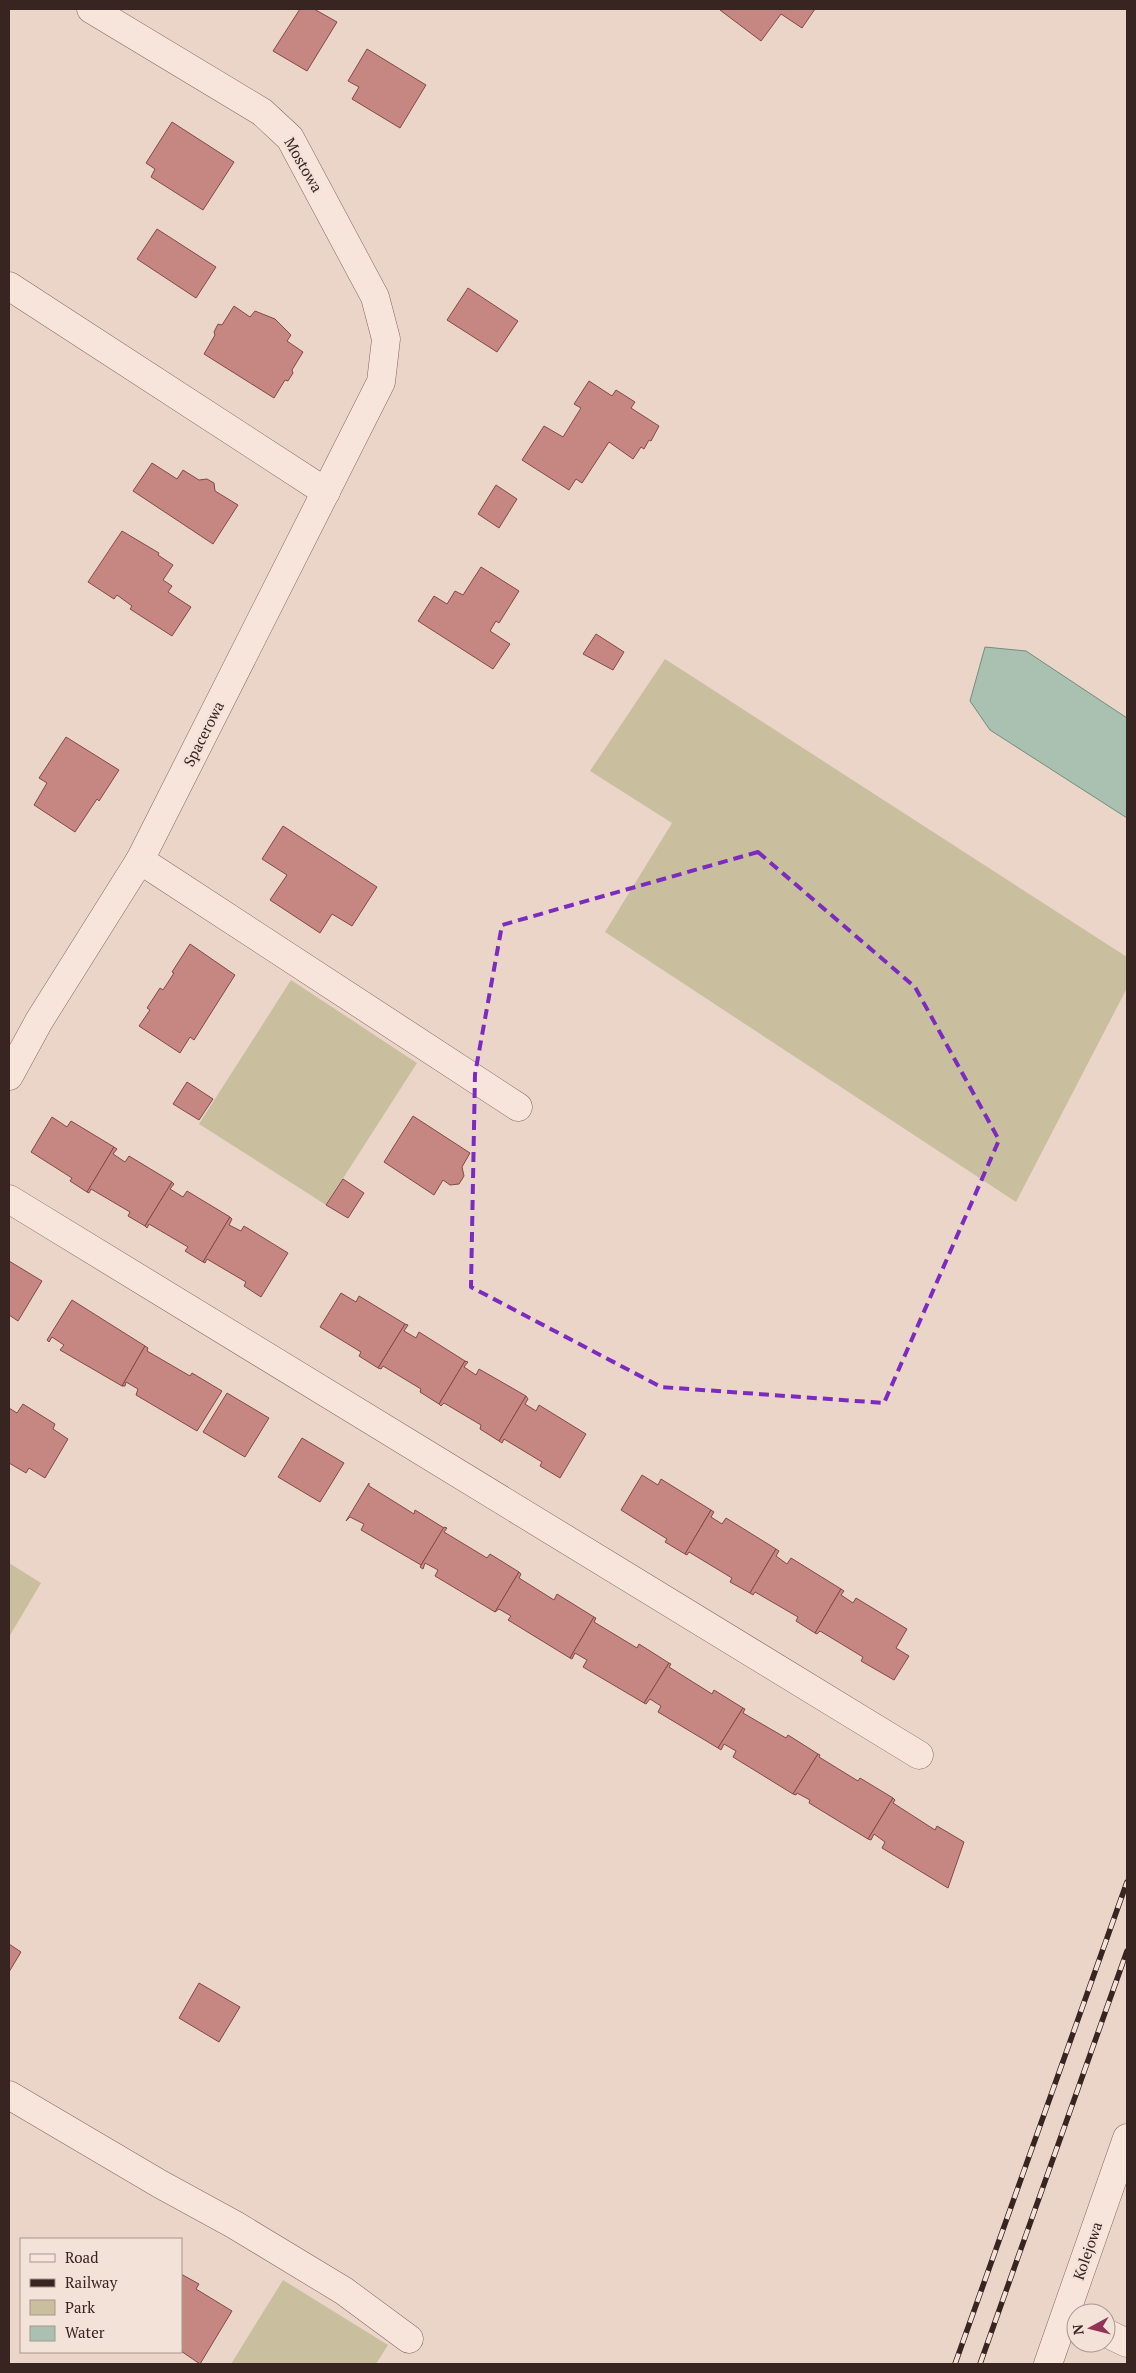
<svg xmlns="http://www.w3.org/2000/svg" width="1136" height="2373" viewBox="0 0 1136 2373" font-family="'PT Serif',serif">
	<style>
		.green { fill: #c9bf9e }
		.water { fill: #aac0b1; stroke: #718e7c }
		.building { fill: #c68682; stroke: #844947 }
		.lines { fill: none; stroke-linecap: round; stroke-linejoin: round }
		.minor-casing { stroke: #87665f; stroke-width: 29 }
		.minor { stroke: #f7e5dc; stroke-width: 28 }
		.rail-casing { stroke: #382421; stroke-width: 5.5 }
		.rail { stroke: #f3e2d8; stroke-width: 4; stroke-dasharray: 11; stroke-linecap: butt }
		.marked { fill: none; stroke: #7b2cbf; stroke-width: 4; stroke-dasharray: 10 6; stroke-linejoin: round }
		.labels { text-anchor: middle; stroke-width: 4.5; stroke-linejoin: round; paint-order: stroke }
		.street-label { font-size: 15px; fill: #382421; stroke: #f3e2d8 }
	</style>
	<rect width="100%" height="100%" fill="#ebd5c9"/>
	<!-- green -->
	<g class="green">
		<path d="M665,659L1127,957V988L1016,1202L605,932L672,823L590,771Z"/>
		<path d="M291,980L417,1063L326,1205L199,1124Z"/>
		<path d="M9,1563L41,1583L9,1637Z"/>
		<path d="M283,2280L388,2345L376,2364H231Z"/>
	</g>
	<!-- water -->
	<path class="water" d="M985,647L1026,651L1127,718V818L990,730L970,701Z"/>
	<!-- building -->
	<g class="building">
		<path d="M300,9H314L337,22L307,71L273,51Z"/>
		<path d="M721,9H815L802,28L781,14L761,41L720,10Z"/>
		<path d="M367,49L426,85L400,128L352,99L359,87L348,81Z"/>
		<path d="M172,122L234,162L203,210L151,177L155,169L146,163Z"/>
		<path d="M157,229L216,267L196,298L137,259Z"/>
		<path d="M468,288L518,321L497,352L447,320Z"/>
		<path d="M234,306L250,317L255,311L275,319L291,335L287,341L303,352L292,370L293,373L288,381L285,380L274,398L204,354L215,335L214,332L218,324L222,325Z"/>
		<path d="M589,381L612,396L616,390L635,402L631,408L659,426L651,441L649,440L644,449L641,447L633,459L609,442L582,483L576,479L569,490L522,460L544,426L563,437L581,408L574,404Z"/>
		<path d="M152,463L177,479L183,470L199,480L207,479L214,483L215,491L238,505L213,544L133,491Z"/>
		<path d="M496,485L517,499L499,528L478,514Z"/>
		<path d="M122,531L159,553L158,555L173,565L163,580L172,586L168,592L191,607L172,636L130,609L132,606L117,595L114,599L88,582Z"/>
		<path d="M481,567L519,591L499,623L496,621L490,631L510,644L493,669L418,621L434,596L447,604L455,591L463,595Z"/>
		<path d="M596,634L624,652L613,670L583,654Z"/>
		<path d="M66,737L119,770L99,801L97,799L75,832L34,805L47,783L39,778Z"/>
		<path d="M283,826L377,887L352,926L332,914L320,933L270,900L287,875L262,859Z"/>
		<path d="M190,944L235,975L194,1040L190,1037L180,1053L139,1026L150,1010L147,1008L160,988L163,990L174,973L172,972Z"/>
		<path d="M187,1082L213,1099L199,1120L173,1104Z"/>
		<path d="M413,1116L470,1153L462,1167L464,1176L459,1184L450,1185L443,1180L434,1195L384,1162Z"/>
		<path d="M52,1117L67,1127L71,1121L114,1147L87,1192L70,1181L72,1178L31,1152Z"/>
		<path d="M114,1147L117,1149L113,1154L125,1162L129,1156L172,1182L145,1226L128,1216L130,1212L91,1189L89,1193L87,1192Z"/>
		<path d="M343,1179L364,1193L348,1218L326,1205Z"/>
		<path d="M172,1182L174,1184L170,1189L183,1197L187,1191L230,1217L203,1262L185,1251L188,1247L149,1224L147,1228L145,1226Z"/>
		<path d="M230,1217L232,1219L229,1225L241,1231L244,1226L288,1253L261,1297L244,1286L246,1282L207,1259L205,1263L203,1262Z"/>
		<path d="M9,1261L42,1281L18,1321L9,1315Z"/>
		<path d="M341,1293L356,1302L359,1296L405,1324L378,1368L359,1356L361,1352L320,1327Z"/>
		<path d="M72,1300L145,1346L122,1386L60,1350L64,1345L52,1337L49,1342L47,1340Z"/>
		<path d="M405,1324L408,1325L404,1331L416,1338L419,1332L465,1361L439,1404L420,1392L421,1389L383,1366L381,1369L378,1368Z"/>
		<path d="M145,1346L148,1348L147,1351L190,1376L192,1373L222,1391L197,1431L136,1395L138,1389L126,1382L125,1386H122Z"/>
		<path d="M465,1361L468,1362L464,1367L476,1375L479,1369L526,1396L499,1441L480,1429L481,1425L444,1403L441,1406L439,1404Z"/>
		<path d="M227,1393L269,1418L245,1457L203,1432Z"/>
		<path d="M526,1396L528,1399L525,1404L536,1411L539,1405L586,1434L560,1478L540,1466L542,1462L504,1439L502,1443L499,1441Z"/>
		<path d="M23,1404L55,1424L53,1429L68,1439L45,1478L29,1468L26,1473L9,1463V1408L17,1413Z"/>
		<path d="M302,1438L344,1463L320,1502L278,1477Z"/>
		<path d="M642,1475L658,1485L661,1479L711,1510L685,1554L665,1542L667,1539L621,1510Z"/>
		<path d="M369,1483V1486L414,1514L415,1510L444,1528L421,1565L361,1530L364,1524L350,1517L346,1521Z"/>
		<path d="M711,1510L714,1512L711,1517L722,1524L726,1518L776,1549L750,1593L730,1582L732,1578L689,1552L687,1555L685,1554Z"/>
		<path d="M444,1527L447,1528L444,1532L487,1558L490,1554L519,1572L495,1612L435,1576L438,1570L425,1563L423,1569L420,1567Z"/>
		<path d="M776,1549L779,1551L776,1556L787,1564L791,1558L841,1589L815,1633L796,1621L798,1617L755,1592L753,1595L750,1593Z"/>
		<path d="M519,1572L521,1574L519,1578L554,1600L557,1594L594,1617L570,1658L508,1620L511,1616L499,1609L495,1612Z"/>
		<path d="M841,1589L844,1591L841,1595L853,1603L856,1598L907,1629L896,1648L909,1656L894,1680L861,1661L863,1657L820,1631L817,1634L815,1633Z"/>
		<path d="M594,1617L596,1618L594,1622L637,1648L639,1644L669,1663L644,1703L583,1667L587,1660L575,1653L572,1659L570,1658Z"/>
		<path d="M669,1663L671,1664L669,1667L712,1694L714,1690L743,1708L718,1748L658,1712L661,1706L650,1699L646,1704L644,1703Z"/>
		<path d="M743,1708L745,1709L743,1713L786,1738L788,1735L818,1754L793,1794L733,1757L736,1751L724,1744L721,1750L718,1748Z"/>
		<path d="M818,1754L820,1755L819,1757L858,1781L860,1778L893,1798L868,1839L809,1803L810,1800L797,1793L796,1795L793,1794Z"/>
		<path d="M893,1798L895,1800L893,1803L935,1830L937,1826L964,1842L948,1888L882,1848L885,1842L874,1834L871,1840L868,1839Z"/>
		<path d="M9,1944L21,1952L9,1972Z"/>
		<path d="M199,1983L240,2007L219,2042L179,2018Z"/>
		<path d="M181,2274L199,2284L196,2289L232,2311L200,2364L181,2351Z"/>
	</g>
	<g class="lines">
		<defs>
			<g id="minor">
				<path d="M9,286L326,492"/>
				<path d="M140,860L518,1107"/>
				<path d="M9,1076L39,1021L140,860L381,382L386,339L375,297L290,138L262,112L91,9"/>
				<path d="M9,1199L919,1755"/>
				<path d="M9,2095L160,2184L235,2225L344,2291L409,2339"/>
				<path d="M1106,2333L1127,2343"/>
				<path d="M1048,2364L1127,2138"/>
			</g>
		</defs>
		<!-- minor casing -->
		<use href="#minor" class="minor-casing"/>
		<!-- minor -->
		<use href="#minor" class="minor"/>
		<defs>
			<g id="rail">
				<path d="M955,2364L1127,1882"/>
				<path d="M980,2364L1127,1951"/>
			</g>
		</defs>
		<!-- rail casing -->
		<use href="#rail" class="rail-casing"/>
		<!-- rail -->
		<use href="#rail" class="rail"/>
	</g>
	<!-- marked area -->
	<path class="marked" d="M758,852L915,987L999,1140L884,1403L661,1387L471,1287L475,1074L502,925Z"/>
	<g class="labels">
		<!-- street labels -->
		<g class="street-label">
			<text transform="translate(303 165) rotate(60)" y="5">Mostowa</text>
			<text transform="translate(204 734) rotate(-63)" y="5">Spacerowa</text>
			<text transform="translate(1088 2251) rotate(-71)" y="5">Kolejowa</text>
		</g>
	</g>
	<!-- border -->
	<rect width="1136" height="2373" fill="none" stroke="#382421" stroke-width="20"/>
	<!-- legend -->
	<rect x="20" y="2238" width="162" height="115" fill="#f3e2d8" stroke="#a8968f"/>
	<rect x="30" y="2254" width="25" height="8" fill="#f7e5dc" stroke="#a8968f"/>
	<text x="65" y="2263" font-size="15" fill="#382421">Road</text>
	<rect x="30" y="2279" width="25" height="8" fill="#382421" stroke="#a8968f"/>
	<text x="65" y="2288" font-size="15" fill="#382421">Railway</text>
	<rect x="30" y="2300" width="25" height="15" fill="#c9bf9e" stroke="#a8968f"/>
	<text x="65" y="2313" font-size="15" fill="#382421">Park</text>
	<rect x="30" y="2326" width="25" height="15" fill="#aac0b1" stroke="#a8968f"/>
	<text x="65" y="2338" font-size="15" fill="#382421">Water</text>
	<!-- north arrow -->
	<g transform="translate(1091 2328) rotate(263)"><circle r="24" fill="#f3e2d8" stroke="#a8968f"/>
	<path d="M0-4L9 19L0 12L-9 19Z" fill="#913456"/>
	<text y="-8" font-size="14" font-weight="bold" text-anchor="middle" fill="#382421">N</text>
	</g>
</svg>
